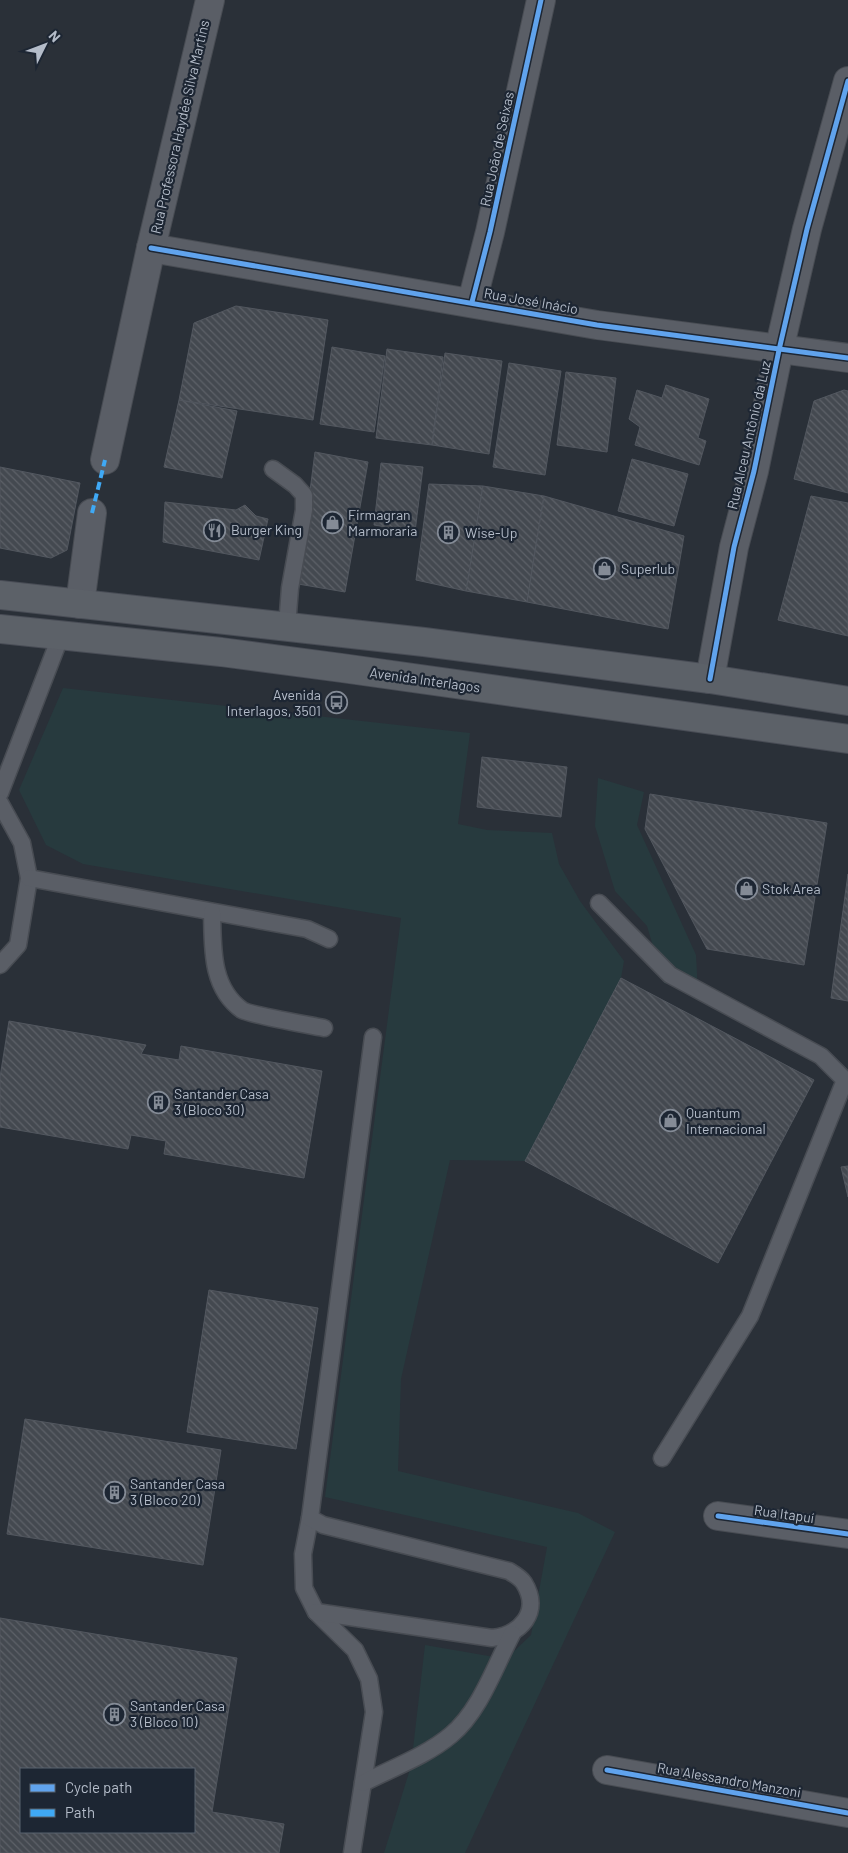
<svg xmlns="http://www.w3.org/2000/svg" width="848" height="1853" viewBox="0 0 848 1853" font-family="Barlow,sans-serif">
	<style>
		.green { fill: #273a3e }
		.building { fill: url(#building-back-hatch); stroke: #52575f; fill-rule: evenodd }
		.lines { fill: none; stroke-linecap: round; stroke-linejoin: round }
		.service-casing { stroke: #484c53; stroke-width: 19 }
		.minor-casing { stroke: #484c53; stroke-width: 30 }
		.primary-casing { stroke: #484c55; stroke-width: 30 }
		.service { stroke: #5a5e66; stroke-width: 16 }
		.minor { stroke: #5a5e66; stroke-width: 28 }
		.primary { stroke: #5c6168; stroke-width: 28 }
		.quiet { stroke: #3fa9f5; stroke-width: 4; stroke-dasharray: 8 4; stroke-linecap: butt }
		.cycleway-casing { stroke: #1d2633; stroke-width: 8 }
		.cycleway { stroke: #60a3ed; stroke-width: 5 }
		.labels { text-anchor: middle; stroke-width: 4.5; stroke-linejoin: round; paint-order: stroke }
		.street-label { font-size: 14px; fill: #b4bcc9; stroke: #1d2633 }
		.poi-label { font-size: 14px; fill: #b4bcc9; stroke: #1d2633; text-anchor: start }
	</style>
	<defs>
		<pattern id="building-back-hatch" width="6" height="6" patternUnits="userSpaceOnUse" patternTransform="scale(1.25)"><rect width="6" height="6" fill="#444950"/><path d="M-1 5l2 2M0 0l6 6M5-1l2 2" fill="none" stroke="#5d6168"/></pattern>
	</defs>
	<rect width="100%" height="100%" fill="#2a3038"/>
	<!-- green -->
	<g class="green">
		<path d="M63,688L470,733L458,824L487,830L552,833L559,864L580,901L624,961L621,978L525,1161L450,1160L401,1379L398,1471L578,1513L615,1532L465,1853H384L411,1766L425,1645L506,1659L531,1635L547,1547L325,1497L401,918L83,864L46,845L19,790Z"/>
		<path d="M598,778L644,792L637,825L696,955L698,993L664,983L647,926L615,891L595,826Z"/>
	</g>
	<!-- building -->
	<g class="building">
		<path d="M236,306L328,320L313,420L179,400L194,323Z"/>
		<path d="M332,347L385,356L374,432L320,424Z"/>
		<path d="M387,349L443,357L432,445L376,438Z"/>
		<path d="M445,353L502,361L489,454L432,445Z"/>
		<path d="M509,363L561,371L545,475L493,467Z"/>
		<path d="M566,372L616,378L607,452L557,445Z"/>
		<path d="M666,385L709,399L698,438L706,441L699,465L635,445L640,427L629,419L637,390L662,398Z"/>
		<path d="M844,390L848,391V493L794,479L814,401Z"/>
		<path d="M179,400L237,411L222,478L164,467Z"/>
		<path d="M315,452L368,462L345,592L298,584Z"/>
		<path d="M632,459L688,474L674,526L618,511Z"/>
		<path d="M381,463L423,467L415,532L374,525Z"/>
		<path d="M0,467L80,483L67,550L51,558L0,548Z"/>
		<path d="M429,484L483,486L466,591L416,580Z"/>
		<path d="M483,486L544,496L527,602L466,591Z"/>
		<path d="M544,496L684,536L668,629L527,602Z"/>
		<path d="M811,496L848,503V636L778,620Z"/>
		<path d="M165,502L236,510L245,505L256,516L268,519L259,560L163,542Z"/>
		<path d="M482,757L567,767L561,817L477,807Z"/>
		<path d="M650,794L827,823L804,965L707,949L645,829Z"/>
		<path d="M848,874V1001L831,998Z"/>
		<path d="M621,978L814,1080L718,1263L525,1161Z"/>
		<path d="M9,1021L146,1045L141,1054L179,1060L181,1046L322,1071L304,1178L164,1154L166,1141L131,1135L128,1149L0,1127V1077Z"/>
		<path d="M848,1166V1197L841,1167Z"/>
		<path d="M209,1290L318,1308L296,1449L187,1432Z"/>
		<path d="M25,1419L221,1450L203,1565L7,1534Z"/>
		<path d="M0,1618L237,1658L212,1812L284,1824L279,1853H0ZM21,1769H194V1832H21Z"/>
	</g>
	<g class="lines">
		<defs>
			<g id="service">
				<path d="M273,469L295,485L304,495V510L290,588L287,626"/>
				<path d="M0,793L61,635"/>
				<path d="M0,803L22,843L29,878L18,945L0,965"/>
				<path d="M29,878L307,929L329,939"/>
				<path d="M599,903L670,975L821,1056L845,1080L750,1316L662,1458"/>
				<path d="M212,912C213,946 210,987 242,1010C250,1015 310,1025 324,1028"/>
				<path d="M310,1518L303,1554L304,1588L316,1612L355,1650L369,1679L374,1712L352,1853"/>
				<path d="M316,1612L492,1638C520,1635 542,1612 524,1583C521,1578 514,1574 509,1571L323,1525L310,1518L373,1037"/>
				<path d="M363,1783C392,1768 426,1756 451,1735C480,1711 495,1666 512,1634"/>
			</g>
			<g id="minor">
				<path d="M151,248L597,325L848,358"/>
				<path d="M472,302L490,232L541,0"/>
				<path d="M105,460L151,248L210,0"/>
				<path d="M80,604L92,513"/>
				<path d="M710,679L734,547L754,471L779,350L807,229L848,81"/>
				<path d="M718,1516L848,1534"/>
				<path d="M607,1770L848,1813"/>
			</g>
			<g id="primary">
				<path d="M0,595L424,642L710,679L848,701"/>
				<path d="M0,629L221,652L342,668L848,739"/>
			</g>
		</defs>
		<!-- service casing -->
		<use href="#service" class="service-casing"/>
		<!-- minor casing -->
		<use href="#minor" class="minor-casing"/>
		<!-- primary casing -->
		<use href="#primary" class="primary-casing"/>
		<!-- service -->
		<use href="#service" class="service"/>
		<!-- minor -->
		<use href="#minor" class="minor"/>
		<!-- primary -->
		<use href="#primary" class="primary"/>
		<!-- quiet -->
		<path class="quiet" d="M92,513L105,460"/>
		<defs>
			<g id="cycleway">
				<path d="M151,248L597,325L848,358"/>
				<path d="M472,302L490,232L541,0"/>
				<path d="M710,679L734,547L754,471L779,350L807,229L848,81"/>
				<path d="M718,1516L848,1534"/>
				<path d="M607,1770L848,1813"/>
			</g>
		</defs>
		<!-- cycleway casing -->
		<use href="#cycleway" class="cycleway-casing"/>
		<!-- cycleway -->
		<use href="#cycleway" class="cycleway"/>
	</g>
	<!-- icons -->
	<defs>
		<symbol id="shop-ring" viewBox="-11 -11 22 22"><circle r="9.5" fill="#1d2633" stroke="#848b96" stroke-width="1.5"/><path d="M-5-2.5h2.3a2.7 3.5 0 0 1 5.4 0H5L5.5 6h-11ZM-1.5-2.5h3a1.5 2.3 0 0 0-3 0Z" fill="#848b96"/></symbol>
		<symbol id="restaurant-ring" viewBox="-11 -11 22 22"><circle r="9.5" fill="#1d2633" stroke="#848b96" stroke-width="1.5"/><path d="M-5-6h1v4h1v-4h1v4h1v-4h1v5L-1.5 .5V6h-2V.5L-5-1ZM5-6V6H3V1.5H1.5Q1.5-4 5-6Z" fill="#848b96"/></symbol>
		<symbol id="building-ring" viewBox="-11 -11 22 22"><circle r="9.5" fill="#1d2633" stroke="#848b96" stroke-width="1.5"/><path d="M-4-6H4V6H1V3H-1V6H-4ZM-2.5-4.3h1.7v1.8h-1.7ZM.8-4.3h1.7v1.8H.8ZM-2.5-1h1.7V.8h-1.7ZM.8-1h1.7V.8H.8Z" fill="#848b96"/></symbol>
		<symbol id="bus-ring" viewBox="-11 -11 22 22"><circle r="9.5" fill="#1d2633" stroke="#848b96" stroke-width="1.5"/><path d="M-5-6H5V4H4V6H2V4H-2V6H-4V4H-5ZM-3.5-4V0h7V-4ZM-3.5 1.2v1.5H-2V1.2ZM2 1.2v1.5H3.5V1.2Z" fill="#848b96"/></symbol>
	</defs>
	<g fill-rule="evenodd">
		<use href="#shop-ring" x="320" y="510" width="25" height="25"/>
		<use href="#restaurant-ring" x="202" y="518" width="25" height="25"/>
		<use href="#building-ring" x="436" y="520" width="25" height="25"/>
		<use href="#shop-ring" x="592" y="556" width="25" height="25"/>
		<use href="#bus-ring" x="324" y="690" width="25" height="25"/>
		<use href="#shop-ring" x="734" y="876" width="25" height="25"/>
		<use href="#building-ring" x="146" y="1090" width="25" height="25"/>
		<use href="#shop-ring" x="658" y="1108" width="25" height="25"/>
		<use href="#building-ring" x="102" y="1480" width="25" height="25"/>
		<use href="#building-ring" x="102" y="1702" width="25" height="25"/>
	</g>
	<g class="labels">
		<!-- street labels -->
		<g class="street-label">
			<text transform="translate(180 127) rotate(-77)" y="5">Rua Professora Haydée Silva Martins</text>
			<text transform="translate(497 149) rotate(-78)" y="5">Rua João de Seixas</text>
			<text transform="translate(531 301) rotate(10)" y="5">Rua José Inácio</text>
			<text transform="translate(749 435) rotate(-77)" y="5">Rua Alceu Antônio da Luz</text>
			<text transform="translate(425 680) rotate(8)" y="5">Avenida Interlagos</text>
			<text transform="translate(784 1514) rotate(8)" y="5">Rua Itapuí</text>
			<text transform="translate(729 1780) rotate(10)" y="5">Rua Alessandro Manzoni</text>
		</g>
		<!-- poi labels -->
		<g class="poi-label">
			<text x="348" y="520">Firmagran<tspan x="348" dy="16">Marmoraria</tspan></text>
			<text x="231" y="535">Burger King</text>
			<text x="465" y="538">Wise-Up</text>
			<text x="621" y="574">Superlub</text>
			<text x="321" y="700" text-anchor="end">Avenida<tspan x="321" dy="16">Interlagos, 3501</tspan></text>
			<text x="762" y="894">Stok Area</text>
			<text x="174" y="1099">Santander Casa<tspan x="174" dy="16">3 (Bloco 30)</tspan></text>
			<text x="686" y="1118">Quantum<tspan x="686" dy="16">Internacional</tspan></text>
			<text x="130" y="1489">Santander Casa<tspan x="130" dy="16">3 (Bloco 20)</tspan></text>
			<text x="130" y="1711">Santander Casa<tspan x="130" dy="16">3 (Bloco 10)</tspan></text>
		</g>
	</g>
	<!-- legend -->
	<rect x="20" y="1768" width="175" height="65" fill="#1d2633" stroke="#59626f"/>
	<rect x="30" y="1784" width="25" height="8" fill="#60a3ed" stroke="#59626f"/>
	<text x="65" y="1793" font-size="15" fill="#b4bcc9">Cycle path</text>
	<rect x="30" y="1809" width="25" height="8" fill="#3fa9f5" stroke="#59626f"/>
	<text x="65" y="1818" font-size="15" fill="#b4bcc9">Path</text>
	<!-- north arrow -->
	<g transform="translate(45 45) rotate(48)" stroke="#1d2633" stroke-width="4" paint-order="stroke">
	<path d="M0-4L9 19L0 12L-9 19Z" fill="#b4bcc9"/>
	<text y="-8" font-size="14" font-weight="bold" text-anchor="middle" fill="#b4bcc9">N</text>
	</g>
</svg>
